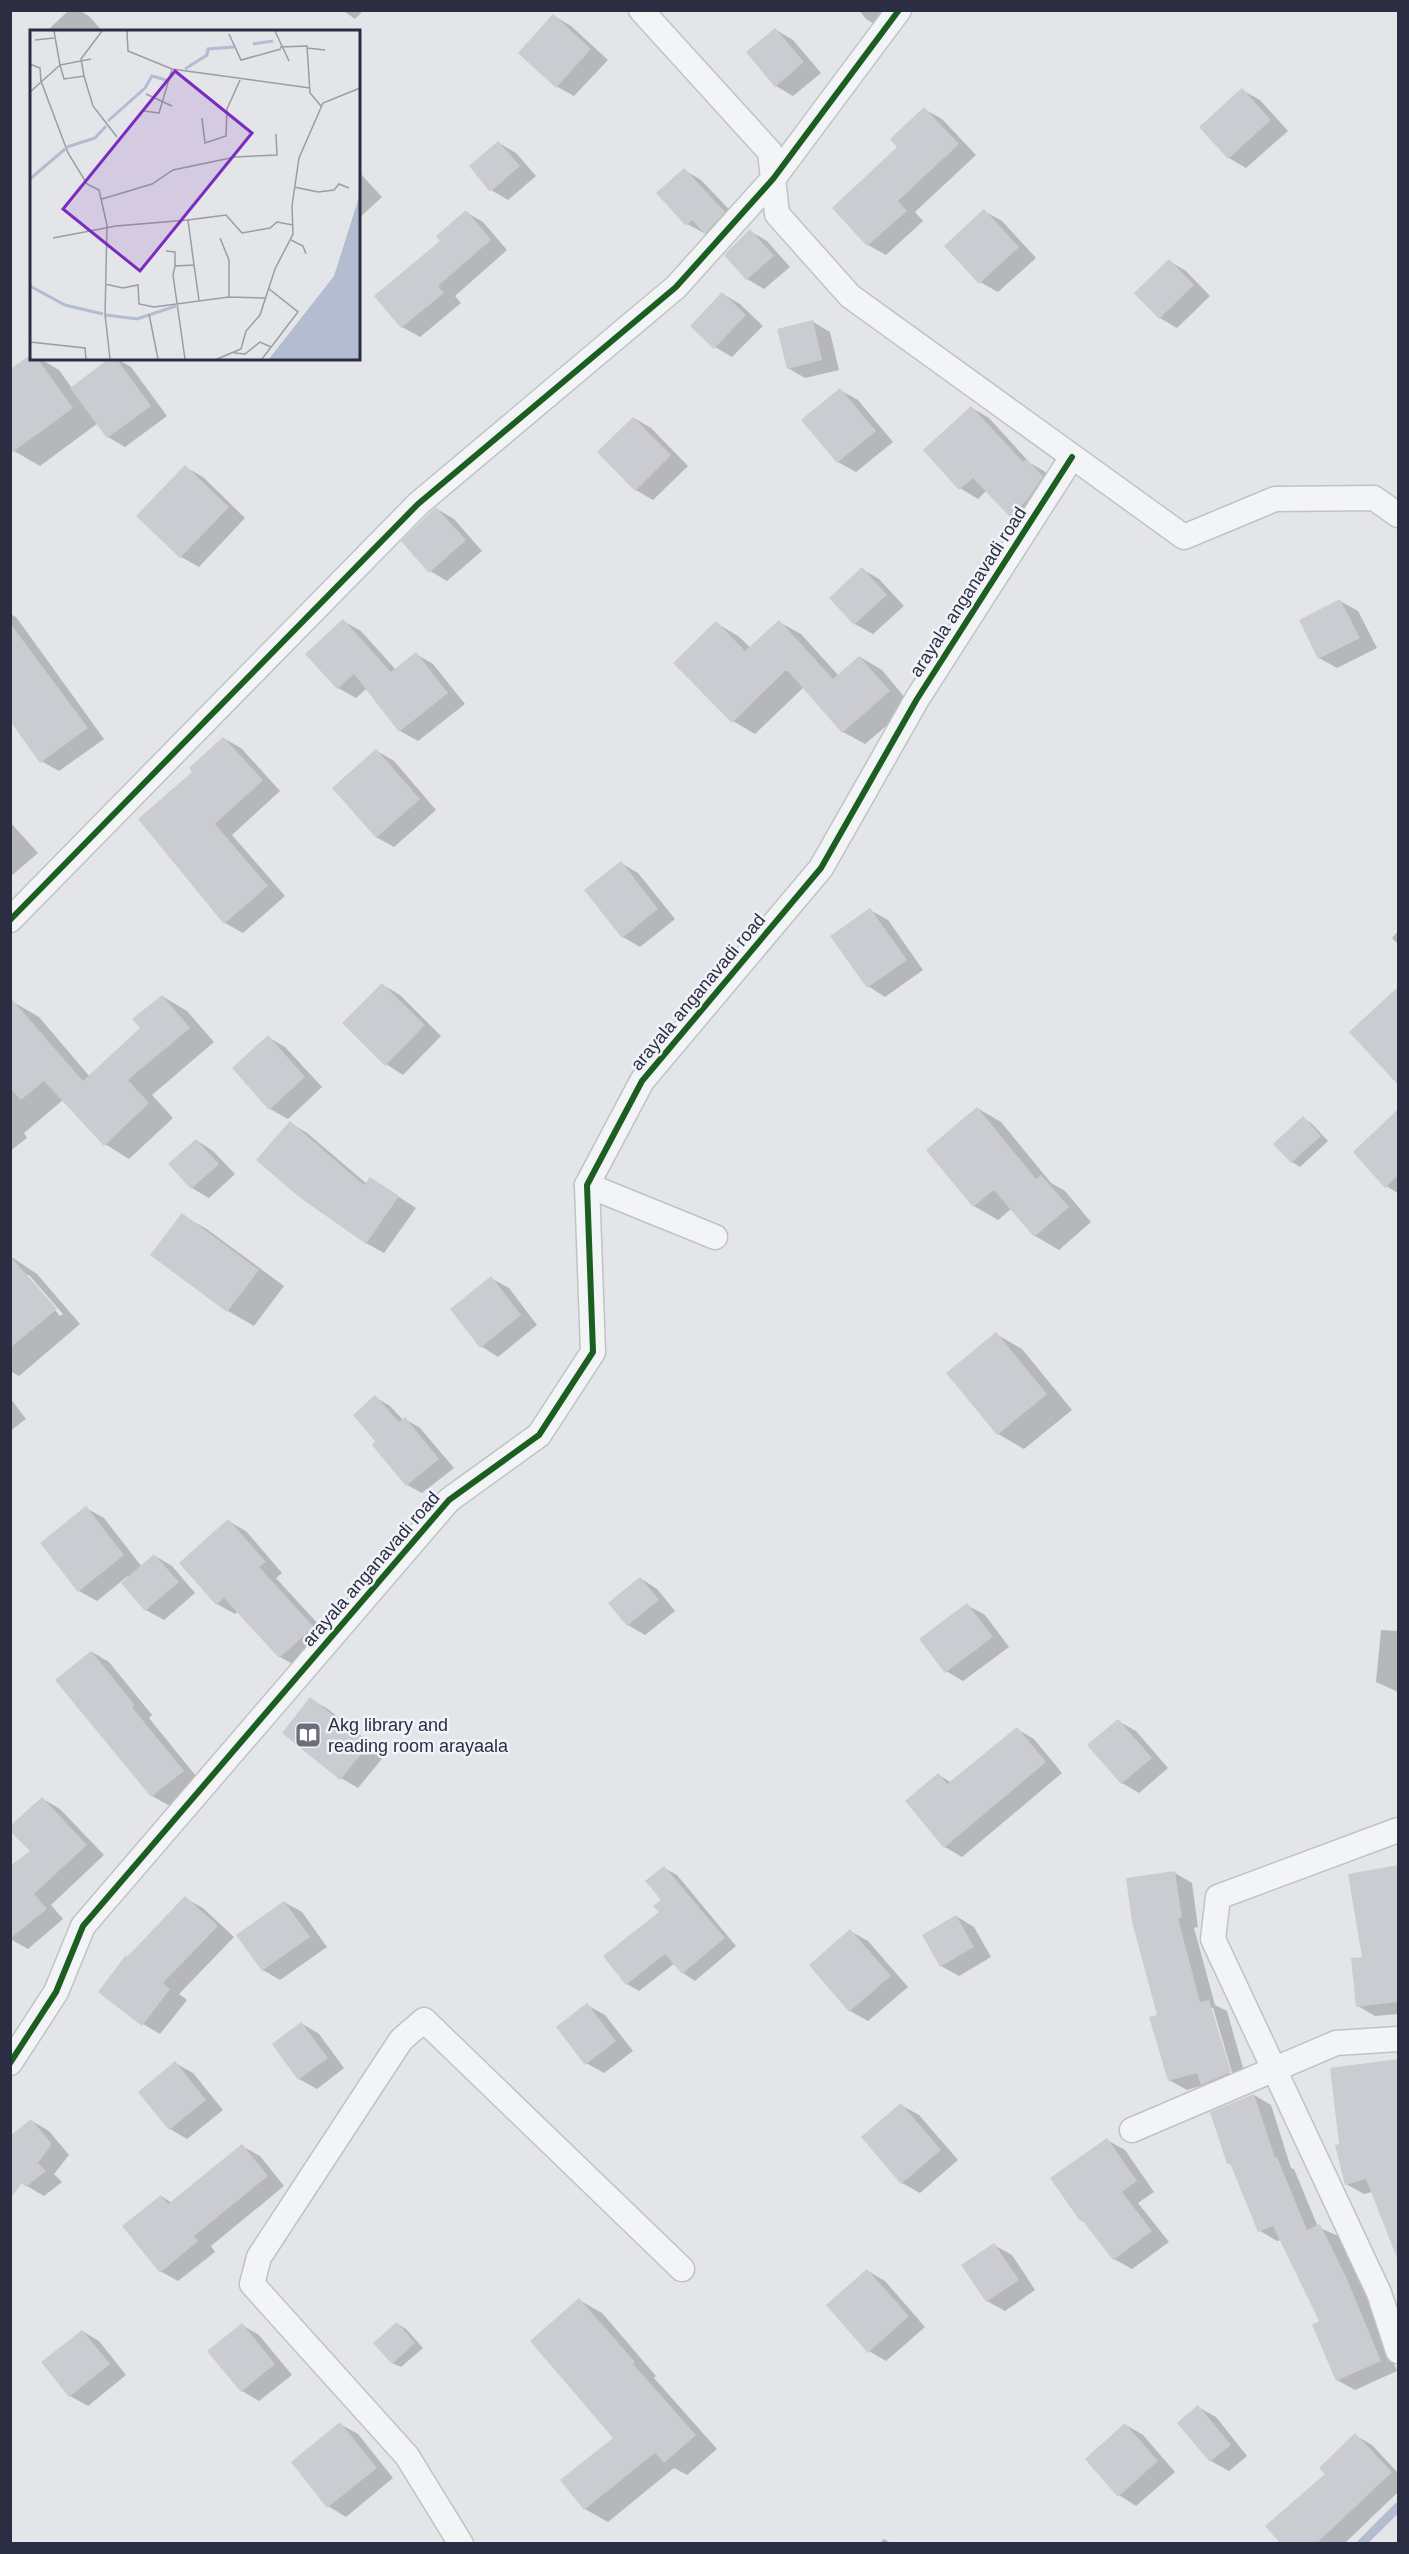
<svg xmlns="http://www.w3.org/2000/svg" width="1409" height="2554" viewBox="0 0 1409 2554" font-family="Arial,sans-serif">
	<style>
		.shadow { fill: #0003; fill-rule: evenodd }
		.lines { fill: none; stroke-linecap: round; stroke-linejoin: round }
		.stream { stroke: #b4bcd2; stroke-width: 9 }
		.building { fill: #cbccd1 }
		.minor-casing { stroke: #c1c2c6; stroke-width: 27 }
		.minor { stroke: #f3f4f6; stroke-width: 24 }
		.cycleway-casing { stroke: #f2f3f8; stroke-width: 10 }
		.cycleway { stroke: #1b5e20; stroke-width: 6 }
		.labels { text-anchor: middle; stroke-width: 5; stroke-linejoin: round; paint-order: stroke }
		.street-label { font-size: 18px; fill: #2b2e42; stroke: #f2f3f8 }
		.poi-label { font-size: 18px; fill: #2b2e42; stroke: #f2f3f8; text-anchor: start }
		.inset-river { fill: none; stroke: #b4bcd2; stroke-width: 3 }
		.inset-road { fill: none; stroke: #9a9ca6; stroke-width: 1.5 }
		.view { fill: #7b2cbf; fill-opacity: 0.15; stroke: #7b2cbf; stroke-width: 3 }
		.inset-edge { fill: none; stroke: #2b2e42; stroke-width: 3 }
	</style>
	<rect width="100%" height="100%" fill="#e4e5e9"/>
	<!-- shadow -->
	<g class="shadow">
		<path d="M69,10H79L90,17L103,32H46Z"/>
		<path d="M342,10H364L355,19Z"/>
		<path d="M859,10H905L883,29L866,19Z"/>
		<path d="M554,16L571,26L608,60L574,96L556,86Z"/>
		<path d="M776,30L793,40L821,73L793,96L776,86Z"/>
		<path d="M1242,90L1260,100L1288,131L1246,168L1229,158Z"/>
		<path d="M924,109L942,119L976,155L915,212L923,221L886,255L868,245L834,208L899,147Z"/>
		<path d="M499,143L516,153L536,176L508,200L491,190Z"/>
		<path d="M684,170L701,180L741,222L723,243L687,224Z"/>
		<path d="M358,171L382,197L358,219Z"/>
		<path d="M984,211L1002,221L1036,258L998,292L980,282Z"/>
		<path d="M466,212L483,222L507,250L455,296L461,303L420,337L402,327L442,241Z"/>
		<path d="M750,231L767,241L790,267L764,289L747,279Z"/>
		<path d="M1169,261L1186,271L1210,296L1177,328L1160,318Z"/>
		<path d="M723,294L740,304L763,326L732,357L715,347Z"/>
		<path d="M813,322L830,332L839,370L805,378L788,368Z"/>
		<path d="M32,358H39L59,370L72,388L116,358L131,367L167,416L125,447L108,437L98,423L40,466L14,451Z"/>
		<path d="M840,390L858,400L893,442L856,472L838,462L804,420Z"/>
		<path d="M972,408L989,418L1030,463L1044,471L1060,487L1028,526L1011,516L987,490L978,499L960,488Z"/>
		<path d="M634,418L651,428L688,466L653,500L636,490Z"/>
		<path d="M185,467L203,477L245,518L199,567L181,557L138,516Z"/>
		<path d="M437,509L454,519L482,551L447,581L430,571Z"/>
		<path d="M862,569L879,579L904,606L873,634L855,624L831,598Z"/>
		<path d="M1340,601L1358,611L1377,648L1337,668L1319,658Z"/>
		<path d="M10,614L16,617L104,739L59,771L41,761L10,718Z"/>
		<path d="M343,621L361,631L396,670L416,654L433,664L465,704L418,741L400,731L367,688L356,698L338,688L307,654Z"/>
		<path d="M779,622L801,634L839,676L860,657L882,670L911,705L865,744L843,732L804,687L755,734L733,721L716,623L738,636L751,648Z"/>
		<path d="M223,738L241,748L280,791L232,835L285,896L243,933L225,923L194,772Z"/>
		<path d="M377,751L394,761L436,810L394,847L376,837Z"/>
		<path d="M10,822L38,853L10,877Z"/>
		<path d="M621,863L638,873L675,919L640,947L623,937Z"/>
		<path d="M870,910L888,920L923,970L885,997L868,986Z"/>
		<path d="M1398,931V944L1392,938Z"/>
		<path d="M383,985L400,995L441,1036L403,1075L386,1064Z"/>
		<path d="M162,996L187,1011L214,1042L152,1095L173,1118L129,1159L105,1144L63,1100L24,1133L27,1138L10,1151V1007L15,1003L39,1017L90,1077L142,1028Z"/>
		<path d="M1390,997L1398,1002V1079L1392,1076Z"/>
		<path d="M268,1037L285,1047L322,1087L288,1119L270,1109Z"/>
		<path d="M977,1108L1001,1122L1051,1183L1065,1191L1091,1222L1059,1250L1035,1236L1011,1209L998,1220L974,1206Z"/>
		<path d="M1394,1115L1398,1118V1193L1386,1186Z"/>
		<path d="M1303,1118L1311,1123L1328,1141L1300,1167L1292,1162L1275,1144Z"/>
		<path d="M290,1123L307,1133L367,1184L371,1179L416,1208L384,1253L366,1243Z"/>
		<path d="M196,1140L213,1151L235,1174L209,1198L192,1188Z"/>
		<path d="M182,1215L208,1230L284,1286L254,1326L228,1311Z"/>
		<path d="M10,1256L37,1274L80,1324L19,1376L10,1371ZM25,1275H29L63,1314L60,1316Z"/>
		<path d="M491,1278L509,1288L537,1325L498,1357L481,1346Z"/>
		<path d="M996,1334L1022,1349L1072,1410L1024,1449L998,1434Z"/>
		<path d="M375,1397L390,1406L403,1420L405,1419L420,1428L454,1468L422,1493L407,1485L378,1441Z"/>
		<path d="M10,1398L26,1419L10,1431Z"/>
		<path d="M86,1508L104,1518L142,1567L155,1556L172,1566L195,1593L164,1620L146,1610L128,1576L97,1601L79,1591Z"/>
		<path d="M228,1521L246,1531L282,1573L276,1578L330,1637L298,1667L280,1657L238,1611L235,1614L217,1604L181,1563Z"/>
		<path d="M640,1578L657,1589L675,1611L645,1635L628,1625Z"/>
		<path d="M967,1605L985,1615L1009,1647L963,1681L946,1671Z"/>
		<path d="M1381,1630L1398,1631V1692L1376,1682Z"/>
		<path d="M92,1652L109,1662L152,1715L149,1718L200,1781L170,1806L152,1796Z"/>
		<path d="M310,1699L328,1709L385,1755L358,1788L341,1778Z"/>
		<path d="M1118,1721L1136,1731L1168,1768L1139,1793L1122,1783Z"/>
		<path d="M1017,1729L1034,1739L1062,1773L962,1857L945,1847L939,1775L952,1783Z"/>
		<path d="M43,1799L60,1809L104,1855L51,1905L63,1919L28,1949L10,1939V1871L32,1852Z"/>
		<path d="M1398,1866V2014L1375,2016L1358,2006L1363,1958L1350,1875Z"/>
		<path d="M664,1868L677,1875L736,1946L695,1981L683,1973L675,1963L639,1991L627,1984L661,1913Z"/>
		<path d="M1175,1873L1192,1883L1198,1927L1194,1928L1215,2005L1227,2011L1247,2082L1220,2094L1204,2085L1187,2090L1169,2080L1159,2016ZM1210,2008H1213L1234,2079L1231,2080Z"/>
		<path d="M185,1898L203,1908L234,1937L179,1994L187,2000L160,2034L143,2024L128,1958Z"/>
		<path d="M284,1902L302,1912L327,1947L280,1980L263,1970Z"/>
		<path d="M956,1916L974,1927L991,1957L959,1976L941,1966Z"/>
		<path d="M850,1931L868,1941L908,1987L868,2021L850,2011Z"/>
		<path d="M587,2005L605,2015L633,2051L604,2073L586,2063Z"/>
		<path d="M301,2023L319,2034L344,2068L317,2089L299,2079Z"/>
		<path d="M1398,2060V2245L1391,2241L1372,2192L1364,2194L1346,2184L1332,2069Z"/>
		<path d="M175,2063L193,2073L223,2110L187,2139L170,2129Z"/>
		<path d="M1254,2095L1271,2105L1291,2168L1294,2169L1318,2227L1338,2236L1364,2291L1397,2371L1355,2390L1337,2380L1321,2322L1281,2240L1277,2241L1260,2231L1232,2165L1228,2163Z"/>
		<path d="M901,2105L919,2115L958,2160L920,2193L902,2183Z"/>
		<path d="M32,2121L49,2131L69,2155L54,2174L62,2182L44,2196L27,2186L10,2166V2132L14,2135Z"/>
		<path d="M1107,2140L1125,2150L1154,2192L1138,2203L1169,2242L1132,2269L1114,2259L1086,2223L1081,2220L1052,2178Z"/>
		<path d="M242,2146L260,2156L284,2186L211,2246L215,2252L178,2281L160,2271L161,2196L172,2203Z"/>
		<path d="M994,2245L1012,2255L1035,2290L1005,2311L987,2301Z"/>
		<path d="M868,2271L885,2281L925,2327L886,2361L869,2351Z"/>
		<path d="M579,2300L602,2313L656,2376L654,2378L717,2449L687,2475L674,2468L608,2522L585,2509L615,2438Z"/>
		<path d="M398,2324L406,2329L423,2348L401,2367L392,2363Z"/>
		<path d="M242,2325L259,2335L292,2375L259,2401L242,2391Z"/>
		<path d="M82,2331L99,2341L126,2375L88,2406L70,2396Z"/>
		<path d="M1198,2407L1216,2417L1247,2456L1229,2471L1211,2461Z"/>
		<path d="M340,2424L358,2434L393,2478L346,2517L328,2506Z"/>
		<path d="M1126,2425L1143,2435L1175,2472L1136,2506L1119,2495Z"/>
		<path d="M1355,2435L1372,2445L1398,2473V2492L1344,2544H1283Z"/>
		<path d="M884,2539L892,2544H879Z"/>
	</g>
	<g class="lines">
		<!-- stream -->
		<path class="stream" d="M1361,2544L1398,2507"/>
	</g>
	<!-- building -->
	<g class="building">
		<path d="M553,14L591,49L556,88L518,53Z"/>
		<path d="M775,28L804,62L775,87L746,52Z"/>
		<path d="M1242,88L1271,120L1228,159L1199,127Z"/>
		<path d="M924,107L959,144L898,201L907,211L867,246L832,208L897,147L890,139Z"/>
		<path d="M498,141L520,166L490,192L469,166Z"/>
		<path d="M684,168L725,212L705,234L692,220L686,226L656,193Z"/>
		<path d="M984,209L1019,247L979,284L944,246Z"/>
		<path d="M466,210L491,240L438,286L444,293L401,328L374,296L440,241L436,236Z"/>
		<path d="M750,229L774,256L746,280L724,255Z"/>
		<path d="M1169,259L1194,285L1159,319L1134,293Z"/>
		<path d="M722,292L746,315L714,349L690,326Z"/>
		<path d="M813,320L822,360L787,369L777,329Z"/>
		<path d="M32,354V358H37L73,408L10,454V369Z"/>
		<path d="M110,358H116L151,406L107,438L70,388Z"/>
		<path d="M840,388L876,431L837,463L801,420Z"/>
		<path d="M971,406L1023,462L1026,459L1043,476L1027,500L1010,517L973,478L959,490L923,450Z"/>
		<path d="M633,417L671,455L635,491L597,452Z"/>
		<path d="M185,465L229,507L180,558L136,516Z"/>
		<path d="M436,507L466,540L429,573L401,541Z"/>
		<path d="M862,567L887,595L854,625L829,598Z"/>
		<path d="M1340,599L1360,638L1318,659L1299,620Z"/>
		<path d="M343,619L391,672L416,652L448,693L399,732L354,674L337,689L305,654Z"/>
		<path d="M779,620L833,679L859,656L890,691L842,733L788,671H785L732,723L673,663L716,621L745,651Z"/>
		<path d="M10,623L88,728L40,763L10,721Z"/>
		<path d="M223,737L263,780L215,824L268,886L224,924L138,819L192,772L189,768Z"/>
		<path d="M376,749L420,799L376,838L332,788Z"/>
		<path d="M621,861L658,909L622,938L584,890Z"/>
		<path d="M870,908L907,960L867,988L830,936Z"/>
		<path d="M382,983L425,1025L385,1066L342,1023Z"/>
		<path d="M1398,987V1085L1349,1032Z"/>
		<path d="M162,995L190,1028L128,1080L149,1103L104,1146L44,1081L21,1100L10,1088V997L83,1081L140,1028L132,1019Z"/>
		<path d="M268,1035L305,1077L269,1110L232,1068Z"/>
		<path d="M977,1107L1036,1179L1041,1175L1069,1207L1034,1237L994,1190L973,1207L926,1150Z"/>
		<path d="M1398,1109V1175L1385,1188L1353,1152Z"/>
		<path d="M1303,1116L1321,1136L1291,1163L1273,1144Z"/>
		<path d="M290,1121L364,1185L370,1177L399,1196L366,1244L299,1197L256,1160Z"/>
		<path d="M196,1139L219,1164L191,1189L168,1164Z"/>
		<path d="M182,1213L259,1270L227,1312L150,1255Z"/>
		<path d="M10,1256L57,1309L10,1348Z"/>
		<path d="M491,1276L521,1315L480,1348L450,1309Z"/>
		<path d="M996,1332L1047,1394L997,1435L946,1373Z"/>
		<path d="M375,1395L399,1422L405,1417L439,1459L406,1486L372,1445L375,1441L353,1415Z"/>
		<path d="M86,1506L124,1555L78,1592L40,1543Z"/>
		<path d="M228,1519L266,1562L259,1567L314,1627L279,1658L224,1598L216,1605L179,1563Z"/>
		<path d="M154,1554L179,1582L145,1611L121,1583Z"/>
		<path d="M640,1577L659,1600L627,1626L608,1603Z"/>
		<path d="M967,1603L993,1637L945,1673L919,1639Z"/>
		<path d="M91,1651L135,1705L132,1707L184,1771L151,1797L55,1680Z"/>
		<path d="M310,1697L369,1744L340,1780L282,1733Z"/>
		<path d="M1118,1719L1152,1758L1121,1784L1087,1745Z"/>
		<path d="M1017,1727L1046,1762L944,1848L905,1801L938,1773L947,1784Z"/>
		<path d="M42,1797L87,1845L34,1894L47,1909L10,1939V1866L30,1851L10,1831V1826Z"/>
		<path d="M1398,1865V2002L1356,2007L1351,1958L1362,1957L1348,1874Z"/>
		<path d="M664,1866L725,1938L682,1974L665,1954L626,1985L603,1956L659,1912L653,1906L661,1900L645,1881Z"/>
		<path d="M1175,1871L1182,1918H1178L1200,2002L1209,2000L1231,2072L1201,2085L1197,2073L1168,2081L1149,2017L1157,2015L1132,1922L1126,1878Z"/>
		<path d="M185,1896L218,1926L163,1983L170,1989L142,2026L98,1992L126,1955L127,1957Z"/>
		<path d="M284,1901L310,1937L262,1971L236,1935Z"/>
		<path d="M956,1915L974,1947L940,1967L922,1935Z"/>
		<path d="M850,1929L891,1976L849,2012L809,1965Z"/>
		<path d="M587,2003L616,2041L585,2065L556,2027Z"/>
		<path d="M301,2022L328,2058L298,2080L272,2044Z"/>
		<path d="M1398,2059V2258H1397L1366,2179L1345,2185L1335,2145L1339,2144L1330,2068Z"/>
		<path d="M175,2061L206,2100L169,2130L138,2092Z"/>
		<path d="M1254,2094L1275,2158L1277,2157L1307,2230L1320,2224L1347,2279L1381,2361L1336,2381L1312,2325L1319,2321L1273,2226L1258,2232L1230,2163L1227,2164L1210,2112Z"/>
		<path d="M901,2103L941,2150L901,2184L861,2137Z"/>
		<path d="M31,2119L52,2144L38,2163L46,2171L26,2187L22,2183L10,2199V2136Z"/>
		<path d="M1107,2138L1137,2181L1122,2192L1152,2231L1113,2260L1082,2220L1080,2221L1050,2178Z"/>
		<path d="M242,2144L268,2176L194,2236L198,2241L160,2273L122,2226L161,2195L168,2204Z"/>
		<path d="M994,2243L1019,2280L986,2302L961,2265Z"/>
		<path d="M867,2269L909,2316L868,2353L826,2305Z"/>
		<path d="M579,2298L635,2362L633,2364L696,2435L664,2463L655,2453L584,2510L560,2480L613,2438L530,2341Z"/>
		<path d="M397,2322L415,2343L392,2364L373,2343Z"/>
		<path d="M242,2323L275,2364L241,2392L207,2351Z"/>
		<path d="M82,2330L110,2364L69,2397L41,2362Z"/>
		<path d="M1198,2405L1231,2445L1210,2462L1177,2423Z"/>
		<path d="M340,2422L377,2468L327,2508L291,2462Z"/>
		<path d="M1125,2423L1158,2461L1118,2497L1085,2459Z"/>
		<path d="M1355,2433L1392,2472L1316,2544H1281L1265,2526L1325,2474L1319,2468Z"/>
	</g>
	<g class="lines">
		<defs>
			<g id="minor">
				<path d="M641,10L770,152L777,214L850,296L1184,537L1275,499L1374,498L1398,515"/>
				<path d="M10,920L418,504L676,287L773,179L899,10"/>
				<path d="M587,1185L715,1237"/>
				<path d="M1398,1830L1218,1897L1213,1939L1379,2293L1398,2351"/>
				<path d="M10,2063L56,1992L83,1926L449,1500L539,1435L593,1352L587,1185L642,1081L821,868L917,699L1072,457"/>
				<path d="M1132,2130L1336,2043L1398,2039"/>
				<path d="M461,2544L407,2456L252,2284L259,2257L401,2040L424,2020L682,2269"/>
			</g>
		</defs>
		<!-- minor casing -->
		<use href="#minor" class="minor-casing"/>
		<!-- minor -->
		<use href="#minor" class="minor"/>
		<defs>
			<g id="cycleway">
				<path d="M10,920L418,504L676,287L773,179L899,10"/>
				<path d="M10,2063L56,1992L83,1926L449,1500L539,1435L593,1352L587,1185L642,1081L821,868L917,699L1072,457"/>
			</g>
		</defs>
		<!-- cycleway casing -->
		<use href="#cycleway" class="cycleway-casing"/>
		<!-- cycleway -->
		<use href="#cycleway" class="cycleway"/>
	</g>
	<!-- icons -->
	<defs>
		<symbol id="library-square" viewBox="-11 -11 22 22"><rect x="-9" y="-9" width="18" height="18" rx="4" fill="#6c6e7c" stroke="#f2f3f8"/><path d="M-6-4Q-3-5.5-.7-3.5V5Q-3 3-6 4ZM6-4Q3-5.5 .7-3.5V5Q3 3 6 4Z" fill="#fff"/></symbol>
	</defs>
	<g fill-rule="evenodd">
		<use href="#library-square" x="293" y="1720" width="30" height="30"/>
	</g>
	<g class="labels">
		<!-- street labels -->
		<g class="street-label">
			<text transform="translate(968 592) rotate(-57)" y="6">arayala anganavadi road</text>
			<text transform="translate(698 992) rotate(-50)" y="6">arayala anganavadi road</text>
			<text transform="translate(371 1569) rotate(-49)" y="6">arayala anganavadi road</text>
		</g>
		<!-- poi labels -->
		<g class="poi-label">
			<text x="328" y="1731">Akg library and<tspan x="328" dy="21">reading room arayaala</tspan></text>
		</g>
	</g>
	<!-- overview -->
	<g transform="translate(30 30)">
		<rect width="330" height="330" fill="#e4e5e9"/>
		<path d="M330,164V329H239L304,246Z" fill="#b4bcd2"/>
		<path class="inset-river" d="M223,14L243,11M155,39L177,25L178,19L204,17M78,91L115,58L122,46L136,50M37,117L65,108L76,96M0,149L35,119M0,256L35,275L73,284M76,285L107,289L146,276"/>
		<path class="inset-road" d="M97,1L98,21L142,39L280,58M245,1L259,31M199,4L211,30L251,19M5,10L24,8M250,17L277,16L280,63L291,76M277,18L295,20M61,29L30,35L34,49L54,46L63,76L87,107M0,34L10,38L11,51L38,123L57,154L69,160L77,195L75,286M54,46L51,29L72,1M0,62L30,35L24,1M116,64L142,76M114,81L129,83L142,39M172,88L175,113L196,106L197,79L210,50M264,157L288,162L304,160L309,154L319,158M72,169L122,154L143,140L205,127L247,125L246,104M23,208L86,196L158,190M190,208L199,230V267M261,210L273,216L276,224M136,221L145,222V236M164,235L169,270M75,254L93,258L108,255L109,274L124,277L199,267L235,268M75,284L80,329M119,284L128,329M0,312L55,318L56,329M204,323L215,324L230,312L241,317M155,329L143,245L145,236L164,235L158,190L196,185L212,203L240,198L247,192L263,195M187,329L211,319L216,301L230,285L245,239L263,204L262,176L269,128L293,73L330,58M232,329L268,282L238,258"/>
		<path class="view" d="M145,41L222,103L110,241L33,179Z"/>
		<rect width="330" height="330" class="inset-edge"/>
	</g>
	<!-- border -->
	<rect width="1409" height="2554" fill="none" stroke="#2b2e42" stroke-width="24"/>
</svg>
